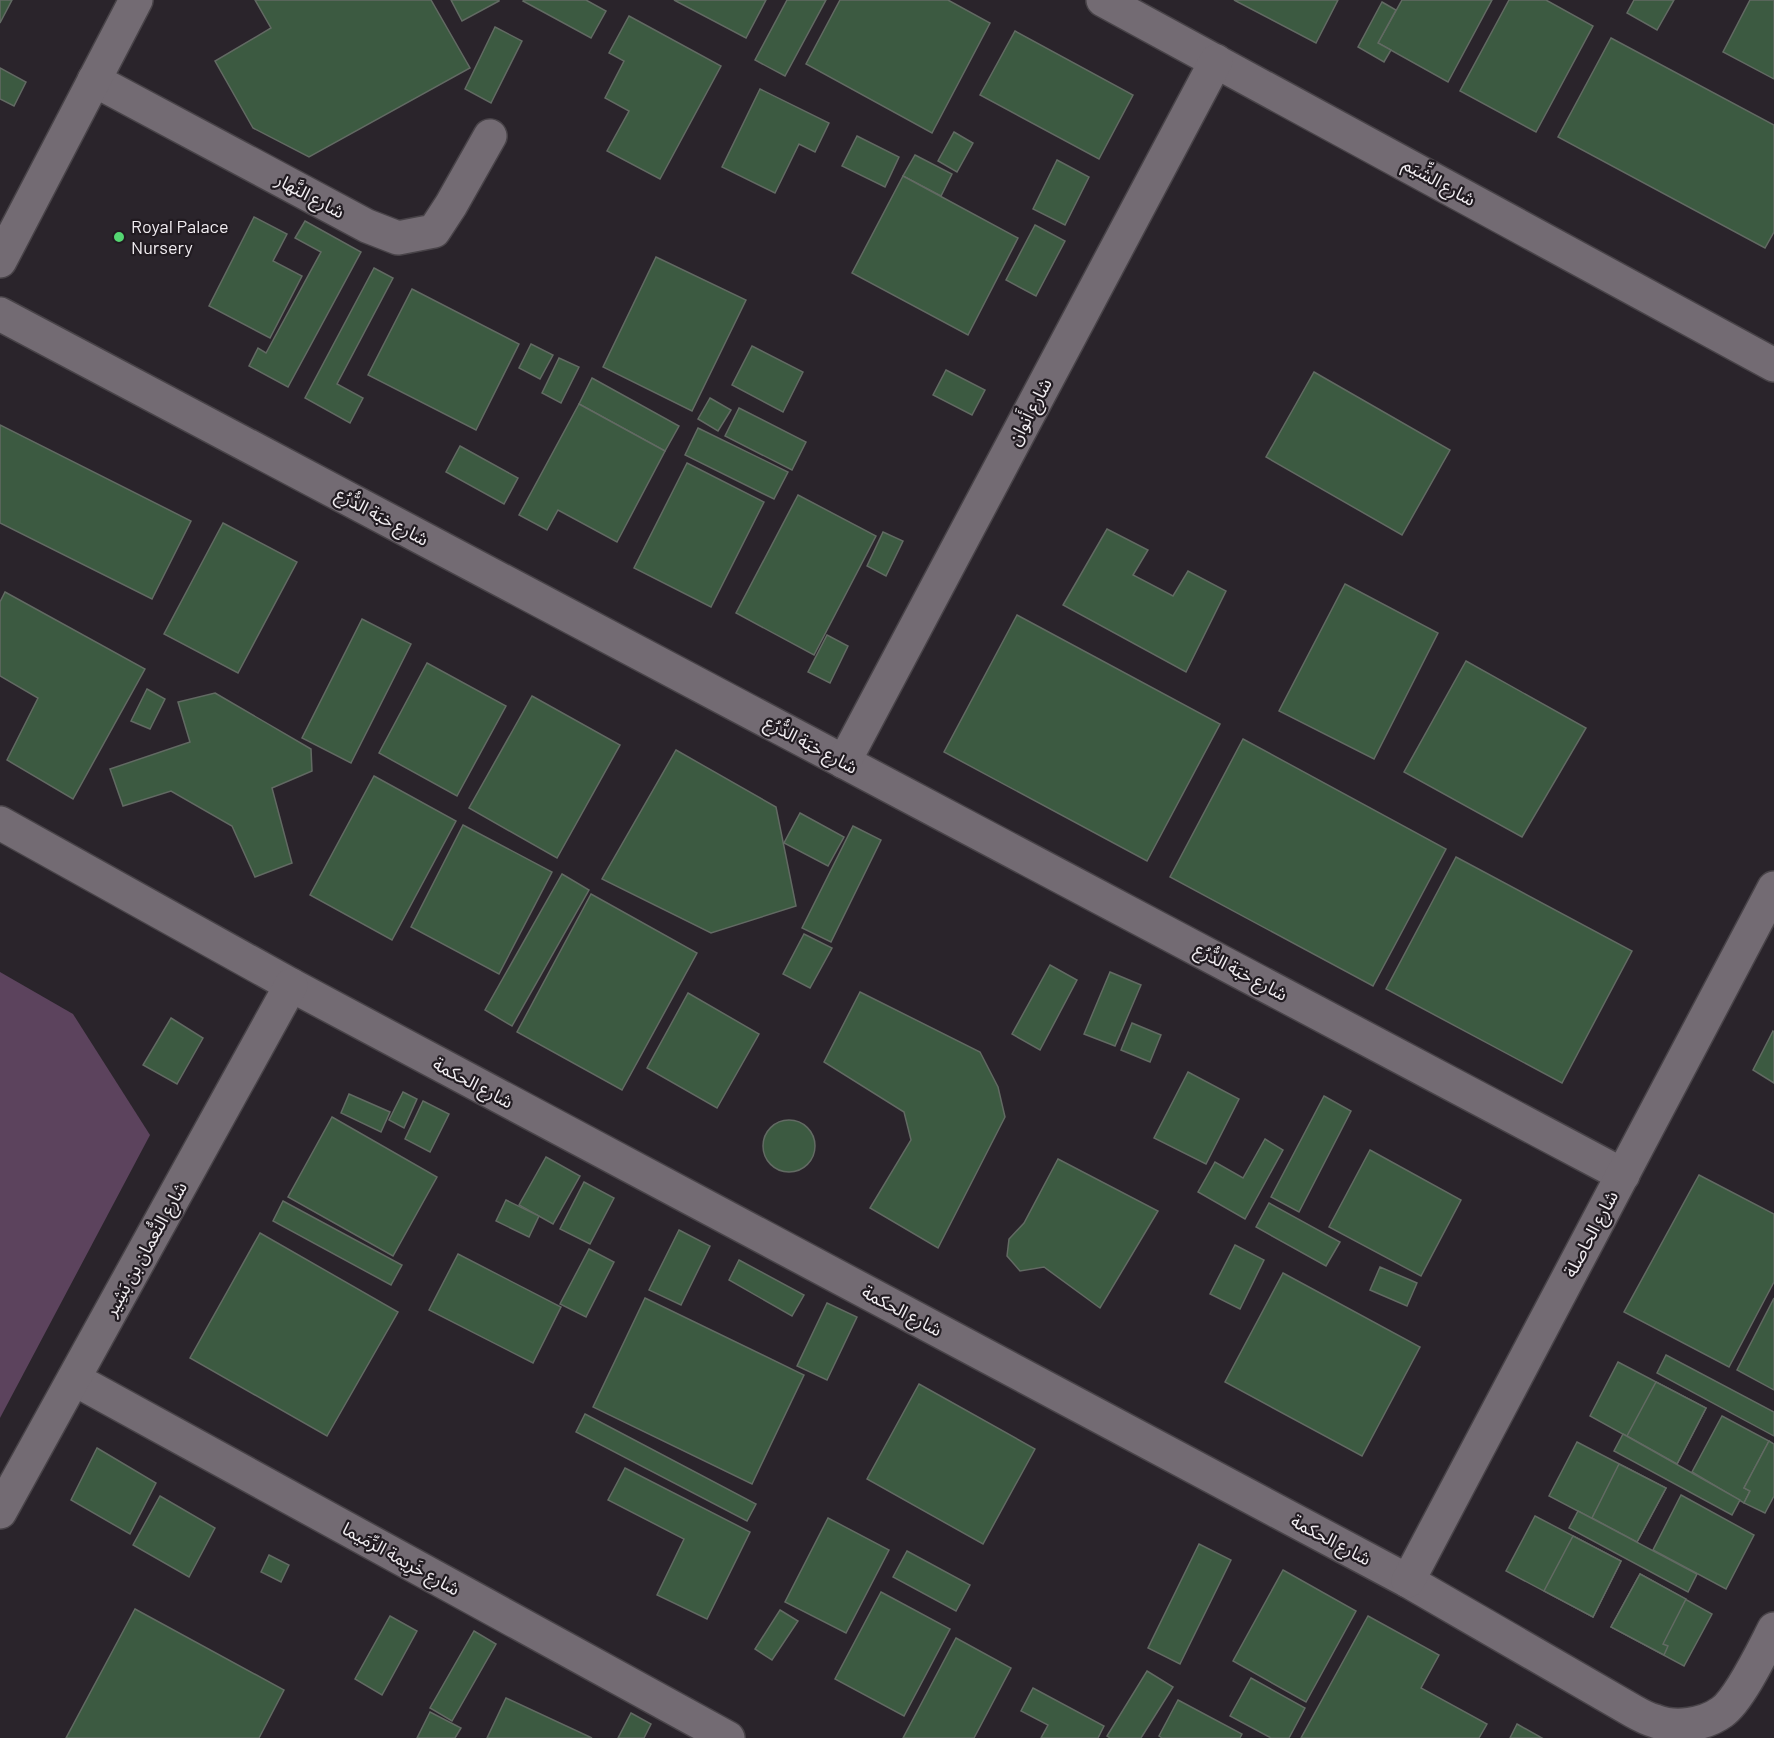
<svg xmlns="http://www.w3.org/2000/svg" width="1774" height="1738" viewBox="0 0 1774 1738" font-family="Barlow,'Noto Sans Arabic',sans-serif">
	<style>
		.forest { fill: #5c435d }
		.building { fill: #3c5a41; stroke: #626a63; stroke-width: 1.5 }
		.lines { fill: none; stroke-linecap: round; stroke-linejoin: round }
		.street-casing { stroke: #484348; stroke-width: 36 }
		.street { stroke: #736b73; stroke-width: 33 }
		.poi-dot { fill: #54d672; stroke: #211b21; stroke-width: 2 }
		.labels { text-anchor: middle; stroke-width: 4.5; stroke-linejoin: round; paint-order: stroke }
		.street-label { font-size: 18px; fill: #f1edf1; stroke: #211b21 }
		.poi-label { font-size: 18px; fill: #f1edf1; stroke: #211b21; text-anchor: start }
	</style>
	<rect width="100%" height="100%" fill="#2a242b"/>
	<!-- forest -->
	<path class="forest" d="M0,972L73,1014L150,1135L0,1418Z"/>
	<!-- building -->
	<g class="building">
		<path d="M0,0H12L0,23Z"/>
		<path d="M255,0H431L470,68L309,157L253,128L215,61L271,28Z"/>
		<path d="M451,0H499V1L462,21Z"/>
		<path d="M524,0H586L606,11L591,38L523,1Z"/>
		<path d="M674,0H766L746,38Z"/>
		<path d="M787,0H826L785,76L755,60Z"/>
		<path d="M840,0H948L990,23L932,133L806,64Z"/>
		<path d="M1234,0H1338L1316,43Z"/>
		<path d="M1402,0H1492L1448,82L1378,43Z"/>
		<path d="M1509,0H1546L1593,26L1536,132L1460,91Z"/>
		<path d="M1634,0H1674L1657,30L1627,13Z"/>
		<path d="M1750,0H1774V79L1723,52Z"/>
		<path d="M1382,2L1396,10L1378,43L1391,50L1384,62L1358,47Z"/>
		<path d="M629,16L721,66L660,179L607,151L629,111L605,98L624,61L609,53Z"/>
		<path d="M495,27L522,41L491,103L465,89Z"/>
		<path d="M1015,31L1133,95L1099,159L980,95Z"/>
		<path d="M1611,38L1774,125V232L1765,248L1558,137Z"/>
		<path d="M0,68L26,82L14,106L0,99Z"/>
		<path d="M760,89L829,123L815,152L799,144L775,193L722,167Z"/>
		<path d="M954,132L973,143L957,172L938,161Z"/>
		<path d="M857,136L899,157L885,187L842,166Z"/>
		<path d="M915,155L952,174L941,196L903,176Z"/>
		<path d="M1057,160L1089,177L1065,225L1033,209Z"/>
		<path d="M903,176L1018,238L968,335L852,273Z"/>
		<path d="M254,217L287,234L273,261L302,276L270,338L209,306Z"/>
		<path d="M305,221L361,252L288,387L249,366L258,348L266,353L321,252L295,238Z"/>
		<path d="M1035,225L1065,241L1036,296L1006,280Z"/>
		<path d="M656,257L746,300L692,411L603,367Z"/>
		<path d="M374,268L393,278L337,384L363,398L350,423L305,398Z"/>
		<path d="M412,289L519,344L476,430L368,375Z"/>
		<path d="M531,344L553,355L540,379L519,368Z"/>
		<path d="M752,346L803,372L783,412L732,385Z"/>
		<path d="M559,358L579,367L561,403L542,393Z"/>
		<path d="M946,370L985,390L972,415L933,395Z"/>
		<path d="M1314,372L1450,450L1402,535L1266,457Z"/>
		<path d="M592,378L679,426L665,451L579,404Z"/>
		<path d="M710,398L731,410L718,431L698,419Z"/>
		<path d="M579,404L665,451L617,542L558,510L547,530L519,515Z"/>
		<path d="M739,408L806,442L792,470L725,436Z"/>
		<path d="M0,425L191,521L152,599L0,523Z"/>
		<path d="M698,428L788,472L774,499L685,455Z"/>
		<path d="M460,446L518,478L504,504L446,472Z"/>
		<path d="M687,463L764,502L711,607L634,568Z"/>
		<path d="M798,495L876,536L814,655L736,613Z"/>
		<path d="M223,523L297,562L238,673L164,634Z"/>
		<path d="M1107,529L1148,550L1133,575L1173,596L1188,571L1226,591L1186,672L1063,605Z"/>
		<path d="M883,532L903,541L886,576L867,566Z"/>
		<path d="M1345,584L1438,633L1374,759L1279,711Z"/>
		<path d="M5,592L145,669L73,799L7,760L38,698L0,676V602Z"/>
		<path d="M1017,615L1220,724L1147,861L944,752Z"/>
		<path d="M362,619L411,644L351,763L302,738Z"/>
		<path d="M827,635L848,646L830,683L808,672Z"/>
		<path d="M1466,661L1586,728L1522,837L1404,772Z"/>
		<path d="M427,663L506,706L457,796L379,753Z"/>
		<path d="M147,689L165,699L150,729L131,721Z"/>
		<path d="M215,693L311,749L312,771L272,788L292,863L255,877L232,826L171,791L123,806L110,769L190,742L178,702Z"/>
		<path d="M532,696L620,745L557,858L469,808Z"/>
		<path d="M1243,739L1446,849L1373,986L1170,877Z"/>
		<path d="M676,750L776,807L796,906L711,933L602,879Z"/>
		<path d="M374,776L456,821L392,940L310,895Z"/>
		<path d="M800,813L844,837L828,866L784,843Z"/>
		<path d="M463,825L552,872L499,974L411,927Z"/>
		<path d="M853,826L881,840L831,942L802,928Z"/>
		<path d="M1456,857L1632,951L1562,1083L1386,989Z"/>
		<path d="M562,874L589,890L512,1026L485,1010Z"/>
		<path d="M591,894L697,953L622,1090L517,1032Z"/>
		<path d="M804,934L832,948L810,988L783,974Z"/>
		<path d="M1050,965L1077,980L1040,1050L1012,1034Z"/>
		<path d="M1110,972L1141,985L1115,1046L1084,1034Z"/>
		<path d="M860,992L980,1052L998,1087L1005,1117L938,1248L870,1208L911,1140L904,1112L824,1062Z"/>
		<path d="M688,993L759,1034L717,1108L647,1068Z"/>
		<path d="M171,1018L203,1038L177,1084L143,1065Z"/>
		<path d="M1132,1023L1161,1035L1150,1062L1121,1050Z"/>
		<path d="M1773,1031L1774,1032V1083L1753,1070Z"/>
		<path d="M1188,1072L1239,1099L1206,1164L1154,1138Z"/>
		<path d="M403,1092L417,1099L404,1128L389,1120Z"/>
		<path d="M349,1094L390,1112L381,1132L341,1113Z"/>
		<path d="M1324,1096L1351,1111L1299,1212L1271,1197Z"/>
		<path d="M423,1101L449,1114L430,1152L405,1139Z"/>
		<path d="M332,1117L437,1177L393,1256L288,1197Z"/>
		<circle cx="789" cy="1146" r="26"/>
		<path d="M1265,1139L1283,1150L1245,1219L1198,1192L1215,1162L1243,1178Z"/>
		<path d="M1370,1150L1461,1200L1421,1276L1329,1227Z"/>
		<path d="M546,1157L580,1176L553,1224L519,1205Z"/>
		<path d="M1058,1159L1158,1211L1100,1308L1044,1267L1020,1271L1007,1256L1009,1239L1024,1223Z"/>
		<path d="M1699,1175L1774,1214V1282L1729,1367L1624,1312Z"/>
		<path d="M584,1182L614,1198L590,1244L560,1229Z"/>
		<path d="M506,1200L539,1216L529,1237L496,1221Z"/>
		<path d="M283,1201L402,1265L391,1285L273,1221Z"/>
		<path d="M1269,1203L1340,1242L1326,1266L1256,1227Z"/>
		<path d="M679,1230L710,1246L681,1305L649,1290Z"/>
		<path d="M260,1233L398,1312L327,1436L190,1358Z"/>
		<path d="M1235,1245L1264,1260L1240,1309L1210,1294Z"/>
		<path d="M589,1249L614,1262L586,1317L560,1304Z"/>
		<path d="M458,1254L561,1307L533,1363L429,1310Z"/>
		<path d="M739,1260L804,1295L792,1316L729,1280Z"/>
		<path d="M1380,1267L1417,1283L1407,1306L1370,1290Z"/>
		<path d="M1283,1273L1420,1347L1362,1456L1225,1382Z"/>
		<path d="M645,1298L804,1375L752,1484L593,1407Z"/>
		<path d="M1774,1298V1390L1737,1370Z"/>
		<path d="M827,1303L857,1317L827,1380L797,1366Z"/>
		<path d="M1666,1355L1774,1412V1436L1657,1373Z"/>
		<path d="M1618,1362L1706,1408L1677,1464L1590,1416Z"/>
		<path d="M1656,1382L1706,1408L1677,1464L1627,1436Z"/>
		<path d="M919,1384L1035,1449L983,1544L867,1479Z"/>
		<path d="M585,1414L756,1504L747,1521L576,1432Z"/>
		<path d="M1722,1416L1769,1441L1744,1488L1750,1491L1744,1503L1692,1472Z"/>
		<path d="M1623,1434L1740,1500L1732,1515L1614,1451Z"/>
		<path d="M1769,1441L1774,1444V1496L1765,1513L1744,1503L1750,1491L1744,1488Z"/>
		<path d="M1577,1442L1666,1488L1637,1542L1549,1496Z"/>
		<path d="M97,1448L156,1483L130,1534L71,1500Z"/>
		<path d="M1619,1464L1666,1488L1637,1542L1592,1518Z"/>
		<path d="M625,1468L750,1532L707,1619L657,1595L684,1539L608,1500Z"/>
		<path d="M1681,1495L1754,1535L1726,1589L1653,1550Z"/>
		<path d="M160,1496L215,1528L189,1577L133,1545Z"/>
		<path d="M1578,1511L1697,1574L1688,1592L1569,1528Z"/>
		<path d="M1535,1516L1621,1561L1593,1617L1506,1571Z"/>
		<path d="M828,1518L889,1550L846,1633L785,1602Z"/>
		<path d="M1573,1536L1621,1561L1593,1617L1544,1591Z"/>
		<path d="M1199,1544L1231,1560L1180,1664L1148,1648Z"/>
		<path d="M907,1551L970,1585L956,1611L893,1577Z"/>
		<path d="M269,1555L289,1565L281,1582L261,1572Z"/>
		<path d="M1283,1570L1356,1611L1306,1702L1233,1661Z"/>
		<path d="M1640,1574L1712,1614L1684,1666L1611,1627Z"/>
		<path d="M1640,1574L1686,1599L1663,1644L1668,1646L1664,1655L1611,1627Z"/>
		<path d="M881,1592L950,1629L904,1716L835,1679Z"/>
		<path d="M135,1609L284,1690L259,1738H66Z"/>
		<path d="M780,1610L798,1621L772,1660L755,1649Z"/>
		<path d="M390,1616L417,1631L382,1695L355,1679Z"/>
		<path d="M1368,1616L1439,1655L1421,1688L1487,1724L1479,1738H1301Z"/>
		<path d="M474,1631L496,1644L452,1721L430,1708Z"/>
		<path d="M956,1638L1011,1668L974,1738H903Z"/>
		<path d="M1147,1671L1173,1687L1141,1738H1110L1107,1736Z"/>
		<path d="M1251,1678L1305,1708L1289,1738H1271L1230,1716Z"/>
		<path d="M1033,1688L1104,1726L1098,1738H1041L1048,1725L1021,1711Z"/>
		<path d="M506,1698L592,1738H487Z"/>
		<path d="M1178,1700L1242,1734L1240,1738H1162L1159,1736Z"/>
		<path d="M430,1712L461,1728L455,1738H417Z"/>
		<path d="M631,1713L651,1724L644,1738H618Z"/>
		<path d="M1517,1724L1542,1738H1510Z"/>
	</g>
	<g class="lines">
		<defs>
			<g id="street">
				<path d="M1103,0L1774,365"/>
				<path d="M94,80L367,226L398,238L434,231L451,205L490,136"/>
				<path d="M0,261L136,0"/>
				<path d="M0,314L1623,1175"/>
				<path d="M844,762L1216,61"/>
				<path d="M0,823L291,985L1408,1581L1633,1711C1640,1715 1647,1719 1655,1721C1675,1729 1704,1725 1722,1712C1740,1699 1763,1650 1774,1629"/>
				<path d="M74,1379L728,1738"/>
				<path d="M0,1512L291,985"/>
				<path d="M1408,1581L1774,888"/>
			</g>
		</defs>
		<!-- street casing -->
		<use href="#street" class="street-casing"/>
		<!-- street -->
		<use href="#street" class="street"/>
	</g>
	<!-- markers -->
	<circle class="poi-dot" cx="119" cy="237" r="6"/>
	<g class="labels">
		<!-- street labels -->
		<g class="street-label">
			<text transform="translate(1439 182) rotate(29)" y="6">شارع الشِّيَم</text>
			<text transform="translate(310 196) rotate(28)" y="6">شارع النَّهار</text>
			<text transform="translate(1030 412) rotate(-62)" y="6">شارع أَنوان</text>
			<text transform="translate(382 517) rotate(28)" y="6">شارع خبَة الدُّرُع</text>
			<text transform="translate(811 745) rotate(28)" y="6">شارع خبَة الدُّرُع</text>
			<text transform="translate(1241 972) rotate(28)" y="6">شارع خبَة الدُّرُع</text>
			<text transform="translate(473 1083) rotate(28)" y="6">شارع الحكمة</text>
			<text transform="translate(1591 1234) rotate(-62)" y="6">شارع الحاصلة</text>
			<text transform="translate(146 1249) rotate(-61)" y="6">شارع النُّعمان بن بَشِير</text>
			<text transform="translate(902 1311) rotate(28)" y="6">شارع الحكمة</text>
			<text transform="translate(1331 1540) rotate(28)" y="6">شارع الحكمة</text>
			<text transform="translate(401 1559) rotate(29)" y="6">شارع خَرِيمة الرِّمَيما</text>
		</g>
		<!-- poi labels -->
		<g class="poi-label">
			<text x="131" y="233">Royal Palace<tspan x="131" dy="21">Nursery</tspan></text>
		</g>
	</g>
</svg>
